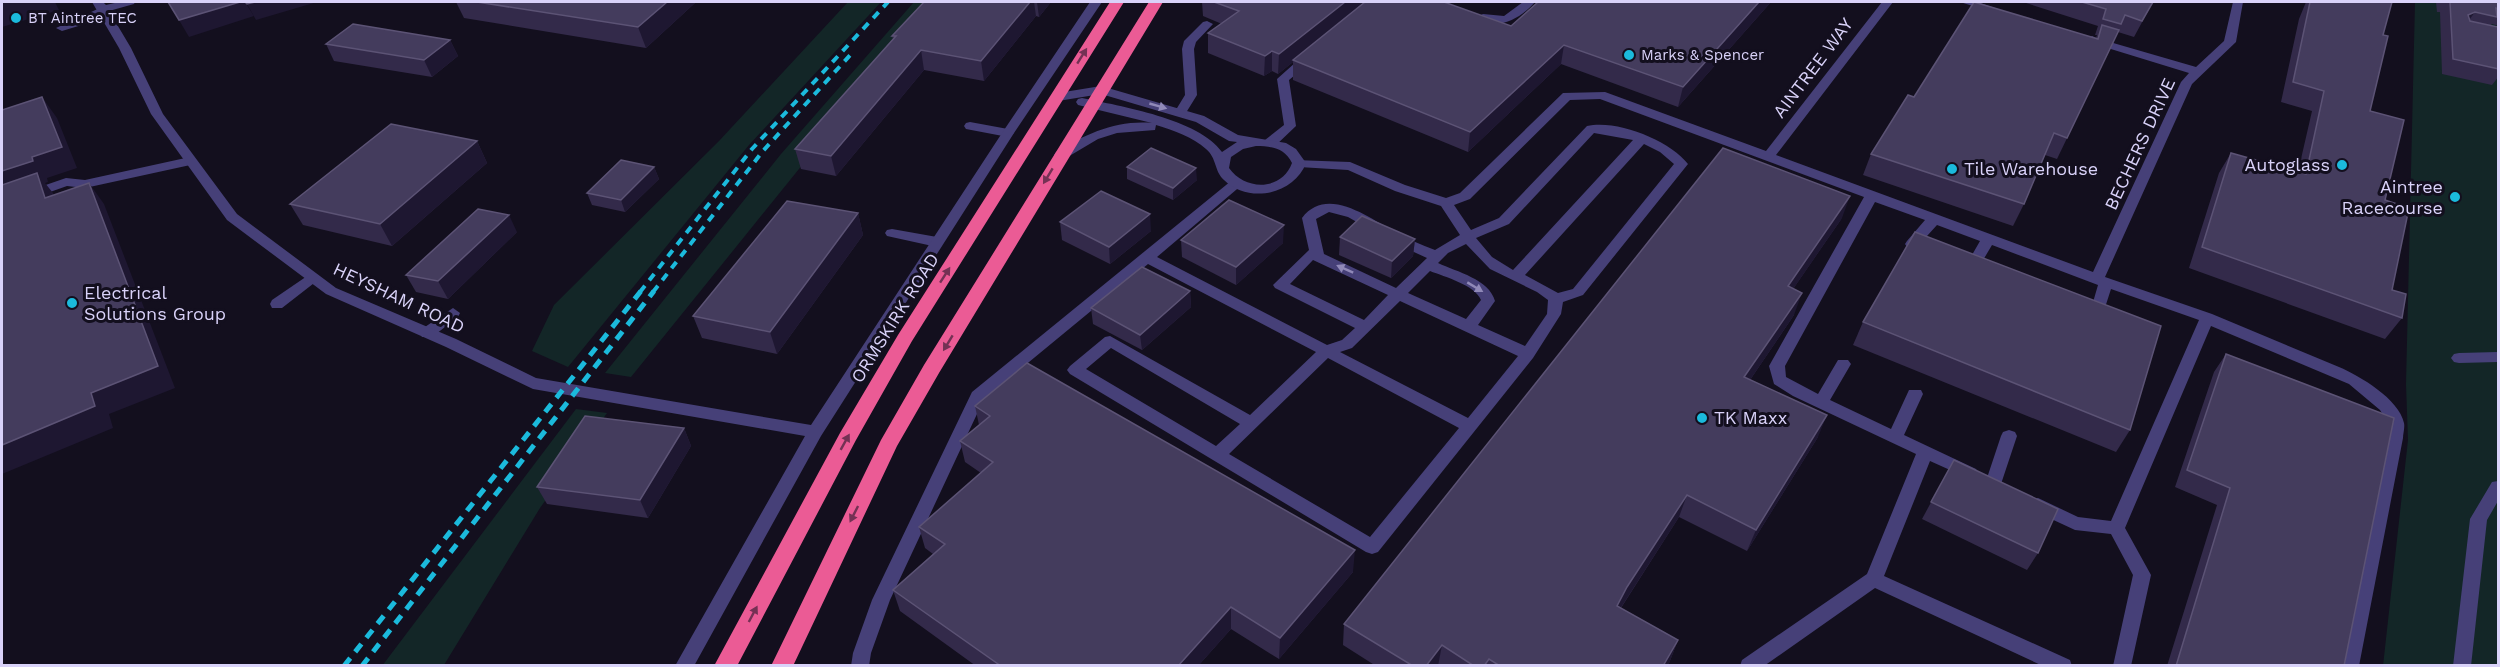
<svg xmlns="http://www.w3.org/2000/svg" width="2500" height="667" viewBox="0 0 2500 667" font-family="'Work Sans',sans-serif">
	<style>
		.green { fill: #132627 }
		.lines { fill: none; stroke-linecap: round; stroke-linejoin: round }
		.lane { fill: #464078; fill-rule: evenodd }
		.street { fill: #464078; fill-rule: evenodd }
		.highway { fill: #eb5b95; fill-rule: evenodd }
		.rail-far1 { stroke: #1bbadc; stroke-width: 4; stroke-dasharray: 8 7; stroke-linecap: butt }
		.rail { stroke: #1bbadc; stroke-width: 5; stroke-dasharray: 10 8; stroke-linecap: butt }
		.wall { fill: #332a4a }
		.shaded-wall { fill: #1e1731 }
		.building { fill: #443c5d; stroke: #5c5375; stroke-width: 1.5 }
		.oneway { fill: #743154 }
		.oneway2 { fill: #9089b8 }
		.poi-dot { fill: #1bbadc; stroke: #130f1e; stroke-width: 2 }
		.labels { text-anchor: middle; stroke-width: 6; stroke-linejoin: round; paint-order: stroke }
		.far-poi-label { font-size: 15px; fill: #d9d2f9; stroke: #130f1e; text-anchor: start }
		.street-label { font-size: 18px; fill: #d9d2f9; stroke: #130f1e }
		.poi-label { font-size: 18px; fill: #d9d2f9; stroke: #130f1e; text-anchor: start }
	</style>
	<rect width="100%" height="100%" fill="#130f1e"/>
	<!-- green -->
	<g class="green">
		<path d="M848,2H881L749,145L568,367L532,351L554,305L719,141Z"/>
		<path d="M914,2H942L879,70L631,377L605,373L781,154Z"/>
		<path d="M2415,2H2498V665L2383,666L2408,440L2406,384Z"/>
		<path d="M576,409L607,413L540,508L444,665L382,666Z"/>
	</g>
	<g class="lines">
		<!-- lane -->
		<g class="lane">
			<path d="M1523,2H1535C1521,18 1497,33 1477,17L1483,14L1504,16Z"/>
			<path d="M1882,2H1893L1776,155L2093,272L2181,82L2189,73L2088,42L2086,40L2092,36L2096,38L2196,67L2224,41L2233,2H2243L2236,42L2192,84L2105,277L2212,314L2339,367C2360,376 2399,399 2404,423C2405,427 2403,434 2403,438L2359,666H2341L2387,438L2388,423L2380,410L2349,384L2211,326L2125,528L2151,575L2131,666H2113L2133,575L2111,534L2075,530L2032,510L2030,505L2032,500L2038,498L2078,517L2111,521L2199,320L2111,289L2101,320H2091L2089,316L2098,285L1992,245L1976,272H1966L1964,269L1980,241L1937,225L1917,247H1907L1905,244L1907,241L1925,220L1875,202L1785,366L1786,377L1818,394L1838,360H1848L1851,364L1830,400L1891,429L1909,390H1921L1923,394L1904,435L1976,469L1978,473L1976,477L1970,479L1930,461L1884,576L2070,660L2072,666H2043L1875,588L1764,666H1740L1742,660L1867,574L1916,454L1793,396L1774,384L1769,366L1864,197L1600,99L1570,100L1470,199L1454,205L1471,230L1499,218L1587,126C1616,119 1670,140 1688,164L1583,295L1563,302L1561,314L1533,358L1378,552L1372,554L1366,552L1070,374L1067,370L1070,366L1105,337L1110,336L1250,415L1316,352L1148,264L984,399L890,600L871,653L869,666H851L853,653L872,600L972,392L1231,181L1236,180L1243,184L1157,257L1327,345L1342,340L1355,328L1275,288L1273,285L1309,250L1302,218C1327,185 1369,218 1395,232C1408,239 1421,245 1435,250L1460,235L1441,206L1395,191L1348,170L1299,167L1292,163L1294,160L1350,162L1405,185L1446,198L1460,193L1563,93L1605,92L1766,151ZM1594,133L1633,140L1513,270L1492,257L1476,238L1509,224ZM1644,144L1660,152L1674,164L1573,289L1558,293L1525,275ZM1329,212L1348,217L1392,242L1427,258L1396,288L1324,254L1316,219ZM1466,244L1490,269L1537,292L1548,300L1547,314L1525,346L1478,325L1495,301C1489,279 1457,272 1438,263L1448,253ZM1313,260L1388,295L1364,320L1290,284ZM1430,271C1445,277 1475,285 1481,300L1466,319L1408,293ZM1400,301L1518,356L1468,418L1340,352L1352,348ZM1111,348L1240,424L1216,446L1086,369ZM1328,358L1459,428L1370,537L1229,454Z"/>
			<path d="M1960,2H1977L1998,9L1992,12Z"/>
			<path d="M102,7L108,10L106,12L85,24L62,31L56,28Z"/>
			<path d="M1207,21L1213,24L1196,42L1194,49L1197,95L1184,116H1176L1174,113L1185,95L1182,49L1184,41L1203,22Z"/>
			<path d="M1309,53L1313,54V60L1289,80L1296,126L1275,146H1265L1264,143L1265,140L1284,125L1277,79L1305,54Z"/>
			<path d="M970,122L1008,129L1014,133L1008,137L966,129L964,126L966,123Z"/>
			<path d="M190,157L197,161L195,164L85,188L67,186L2,209V200L66,178L85,180Z"/>
			<path d="M892,229L937,237L944,242L937,247L887,236L885,233L887,230Z"/>
			<path d="M313,272L320,277L318,280L282,308H272L270,304L272,300Z"/>
			<path d="M453,308L460,313L458,317L432,337H422L420,333L422,329Z"/>
			<path d="M2498,352V362L2459,363L2454,362L2451,358L2454,354L2459,353Z"/>
			<path d="M2009,430L2015,432L2017,436L2001,484L1999,489L1993,490L1987,489L1985,484L2001,436L2003,432Z"/>
			<path d="M2498,481V501L2487,520L2471,666H2453L2470,519L2492,482Z"/>
		</g>
		<!-- street -->
		<g class="street">
			<path d="M92,2H103L106,5L119,2H135L134,4L109,11L131,48L163,114L237,214L336,288L456,339L536,378L811,425L1002,133L1090,2H1102L1014,133L821,436L694,666H675L805,436L533,389L446,347L326,294L227,220L151,114L119,48Z"/>
			<path d="M1101,86L1204,116L1238,135L1286,143L1296,149L1306,163C1294,195 1248,204 1224,180C1214,171 1217,158 1206,149C1193,137 1173,130 1156,125L1155,130L1117,133L1098,139L1066,158H1056L1054,155L1056,152C1086,134 1116,120 1152,123L1078,105L1076,102L1078,99L1082,98C1120,106 1199,119 1222,152L1237,142L1229,141L1196,122L1101,94L1058,101L1052,97L1058,93ZM1256,146C1271,146 1285,148 1292,163C1282,191 1245,191 1229,168L1231,157L1243,149Z"/>
		</g>
		<!-- highway -->
		<g class="highway">
			<path d="M1110,2H1124L912,341L856,440L737,666H714L840,433L898,335Z"/>
			<path d="M1149,2H1163L939,373L897,446L793,666H771L881,440L924,365Z"/>
		</g>
		<!-- rail-far1 -->
		<g class="rail-far1">
			<path d="M640,292L752,149L888,2"/>
			<path d="M653,292L763,151L853,52"/>
		</g>
		<!-- rail -->
		<g class="rail">
			<path d="M344,666L641,291"/>
			<path d="M362,666L654,291"/>
		</g>
	</g>
	<!-- wall -->
	<g class="wall">
		<path d="M456,2H696L646,48L464,18Z"/>
		<path d="M924,2H1051L1039,17L1036,16L984,81L924,70L836,176L801,169L795,149L893,39L892,36Z"/>
		<path d="M1202,2H1444L1511,26L1771,2L1678,107L1561,64L1468,152L1293,80V62L1278,74L1272,71L1264,76L1208,53V33L1222,24L1203,16Z"/>
		<path d="M2023,2H2153L2134,37L2118,32L2057,159L2045,155L2024,204L2013,226L1863,175L1871,154L1914,97L2096,38L2097,35H2095L2098,26Z"/>
		<path d="M2306,2H2392L2383,35L2370,111L2385,200L2392,290L2402,318L2385,339L2189,268L2219,173L2231,153L2298,172L2312,111L2281,102L2299,19Z"/>
		<path d="M2436,2H2499V26L2492,24L2490,26L2499,33V76L2492,85L2442,74L2440,12H2437Z"/>
		<path d="M450,40L458,56L432,77L334,61L326,44Z"/>
		<path d="M477,141L487,163L392,246L303,225L290,204Z"/>
		<path d="M654,167L659,179L625,212L592,205L587,193Z"/>
		<path d="M1127,167L1197,180L1173,200L1127,179Z"/>
		<path d="M858,213L863,235L777,354L702,338L693,316Z"/>
		<path d="M1842,218L1793,289L1794,315L1750,380L1818,437L1747,551L1679,517L1621,608L1678,640L1668,666H1376L1343,645L1344,624Z"/>
		<path d="M1060,222L1151,231L1110,264L1062,240Z"/>
		<path d="M517,232L448,299L416,292L406,275Z"/>
		<path d="M1340,237L1415,239L1413,256L1391,278L1339,255Z"/>
		<path d="M1181,240L1283,243L1236,285L1182,257Z"/>
		<path d="M1190,291L1191,307L1142,350L1093,324L1091,308Z"/>
		<path d="M1863,322L2130,430L2116,452L1853,345Z"/>
		<path d="M2226,354L2344,666H2167L2217,505L2175,487L2214,372Z"/>
		<path d="M975,406L1353,572L1279,659L1231,629L1198,666H976L900,611L893,590L933,554L925,548L919,527L981,473L965,462L960,441L979,425Z"/>
		<path d="M684,428L691,446L648,518L547,504L537,487Z"/>
		<path d="M1954,460L2038,553L2027,570L1922,519Z"/>
	</g>
	<!-- shaded-wall -->
	<g class="shaded-wall">
		<path d="M2,2H55L59,10L2,27Z"/>
		<path d="M240,2H245L254,16L189,37L179,20Z"/>
		<path d="M255,2H317L256,20L247,4Z"/>
		<path d="M667,2H696L646,48L638,27Z"/>
		<path d="M1030,2H1034L1036,16L984,81L981,61Z"/>
		<path d="M1037,2H1051L1039,17Z"/>
		<path d="M1345,2H1368L1293,60V62L1278,74L1279,54Z"/>
		<path d="M1759,2H1771L1678,107L1683,87Z"/>
		<path d="M2475,12L2464,27L2468,15Z"/>
		<path d="M450,40L458,56L432,77L424,60Z"/>
		<path d="M1564,45L1561,64L1468,152L1470,132Z"/>
		<path d="M921,50L924,70L836,176L831,156Z"/>
		<path d="M1272,51V71L1264,76L1265,56Z"/>
		<path d="M42,97L57,118L77,168L47,178L48,182L45,183L53,193L61,219L2,198V171Z"/>
		<path d="M477,141L487,163L392,246L380,224Z"/>
		<path d="M654,167L659,179L625,212L621,200Z"/>
		<path d="M1196,168L1197,180L1173,200V188Z"/>
		<path d="M89,183L104,204L175,388L109,414L113,428L2,474V445L91,393Z"/>
		<path d="M1850,196L1842,218L1780,308L1788,286Z"/>
		<path d="M858,213L863,235L777,354L770,332Z"/>
		<path d="M1150,214L1151,231L1110,264L1109,247Z"/>
		<path d="M509,215L517,232L448,299L438,281Z"/>
		<path d="M1284,225L1283,243L1236,285V267Z"/>
		<path d="M1415,239L1413,256L1391,278L1392,261Z"/>
		<path d="M1190,291L1191,307L1142,350L1140,335Z"/>
		<path d="M1802,293L1794,315L1737,399L1744,377Z"/>
		<path d="M1827,415L1818,437L1747,551L1756,530Z"/>
		<path d="M684,428L691,446L648,518L640,500Z"/>
		<path d="M1687,495L1679,517L1620,609L1617,606L1627,587Z"/>
		<path d="M1355,550L1353,572L1279,659L1280,638Z"/>
		<path d="M1231,607V629L1198,666H1178Z"/>
		<path d="M1678,640L1668,666H1663Z"/>
		<path d="M1442,645L1438,666H1426Z"/>
	</g>
	<!-- building -->
	<g class="building">
		<path d="M168,2H240L179,20Z"/>
		<path d="M245,2H255L247,4Z"/>
		<path d="M477,2H667L638,27Z"/>
		<path d="M924,2H1030L981,61L921,50L831,156L795,149L896,36H892Z"/>
		<path d="M1214,2H1345L1279,54L1272,51L1265,56L1208,33L1239,11Z"/>
		<path d="M1365,2H1444L1511,26L1538,2H1759L1683,87L1564,45L1470,132L1293,60Z"/>
		<path d="M1974,2L2098,39L2102,25L2119,30L2067,138L2054,133L2024,204L1871,154L1908,95L1914,97Z"/>
		<path d="M2082,2H2153L2142,21L2125,15L2121,24L2103,19L2106,9Z"/>
		<path d="M2310,2H2392L2383,35L2388,36L2370,111L2404,120L2385,200L2409,208L2392,290L2406,294L2402,318L2202,247L2231,153L2306,174L2324,91L2293,82Z"/>
		<path d="M2450,2H2499V9L2496,8L2497,17L2475,12L2468,15L2470,21L2498,27L2499,69L2453,59Z"/>
		<path d="M353,24L450,40L424,60L326,44Z"/>
		<path d="M42,97L62,147L32,157L33,161L2,171V110Z"/>
		<path d="M391,124L477,141L380,224L290,204Z"/>
		<path d="M1151,148L1196,168L1173,188L1127,167Z"/>
		<path d="M1723,148L1850,196L1788,286L1802,293L1744,377L1827,415L1756,530L1687,495L1627,587L1617,606L1678,640L1663,666H1500L1489,659L1484,666H1474L1442,645L1426,666H1413L1344,624Z"/>
		<path d="M621,160L654,167L621,200L587,193Z"/>
		<path d="M37,173L45,198L89,183L158,366L91,393L95,406L2,445V185Z"/>
		<path d="M1101,191L1150,214L1109,247L1060,222Z"/>
		<path d="M1229,200L1284,225L1236,267L1181,240Z"/>
		<path d="M787,201L858,213L770,332L693,316Z"/>
		<path d="M478,209L509,215L438,281L406,275Z"/>
		<path d="M1362,216L1415,239L1392,261L1340,237Z"/>
		<path d="M1915,232L2161,326L2130,430L1863,322Z"/>
		<path d="M1142,267L1190,291L1140,335L1091,308Z"/>
		<path d="M2226,354L2394,418L2344,666H2176L2230,488L2187,470Z"/>
		<path d="M1027,363L1355,550L1280,638L1231,607L1178,666H1001L893,590L945,544L919,527L993,462L960,441L990,416L975,406Z"/>
		<path d="M585,416L684,428L640,500L537,487Z"/>
		<path d="M1954,460L2058,509L2038,553L1931,502Z"/>
	</g>
	<!-- one-way arrows -->
	<defs><path id="oneway-solid" d="M-6-.8H1V-3.2L6.5 0L1 3.2V.8H-6Z" transform="scale(1.5)"/></defs>
	<g class="oneway">
		<use href="#oneway-solid" transform="translate(1082 56) rotate(-58)"/>
		<use href="#oneway-solid" transform="translate(1048 176) rotate(121)"/>
		<use href="#oneway-solid" transform="translate(945 275) rotate(-57)"/>
		<use href="#oneway-solid" transform="translate(948 343) rotate(121)"/>
		<use href="#oneway-solid" transform="translate(845 442) rotate(-61)"/>
		<use href="#oneway-solid" transform="translate(854 514) rotate(117)"/>
		<use href="#oneway-solid" transform="translate(753 614) rotate(-62)"/>
	</g>
	<g class="oneway2">
		<use href="#oneway-solid" transform="translate(1158 106) rotate(16)"/>
		<use href="#oneway-solid" transform="translate(1345 269) rotate(-156)"/>
		<use href="#oneway-solid" transform="translate(1475 287) rotate(31)"/>
	</g>
	<!-- markers -->
	<g class="poi-dot">
		<circle cx="16" cy="18" r="6"/>
		<circle cx="1629" cy="55" r="6"/>
		<circle cx="2342" cy="165" r="6"/>
		<circle cx="1952" cy="169" r="6"/>
		<circle cx="2455" cy="197" r="6"/>
		<circle cx="72" cy="303" r="6"/>
		<circle cx="1702" cy="418" r="6"/>
	</g>
	<g class="labels">
		<!-- far-poi labels -->
		<g class="far-poi-label">
			<text x="28" y="23">BT Aintree TEC</text>
			<text x="1641" y="60">Marks &amp; Spencer</text>
		</g>
		<!-- street labels -->
		<g class="street-label">
			<text transform="translate(1813 68) rotate(-53)" y="6">AINTREE WAY</text>
			<text transform="translate(2140 144) rotate(-65)" y="6">BECHERS DRIVE</text>
			<text transform="translate(399 298) rotate(25)" y="6">HEYSHAM ROAD</text>
			<text transform="translate(895 318) rotate(-58)" y="6">ORMSKIRK ROAD</text>
		</g>
		<!-- poi labels -->
		<g class="poi-label">
			<text x="2330" y="171" text-anchor="end">Autoglass</text>
			<text x="1964" y="175">Tile Warehouse</text>
			<text x="2443" y="193" text-anchor="end">Aintree<tspan x="2443" dy="21">Racecourse</tspan></text>
			<text x="84" y="299">Electrical<tspan x="84" dy="21">Solutions Group</tspan></text>
			<text x="1714" y="424">TK Maxx</text>
		</g>
	</g>
	<!-- border -->
	<rect width="2500" height="667" fill="none" stroke="#d9d2f9" stroke-width="6"/>
</svg>
